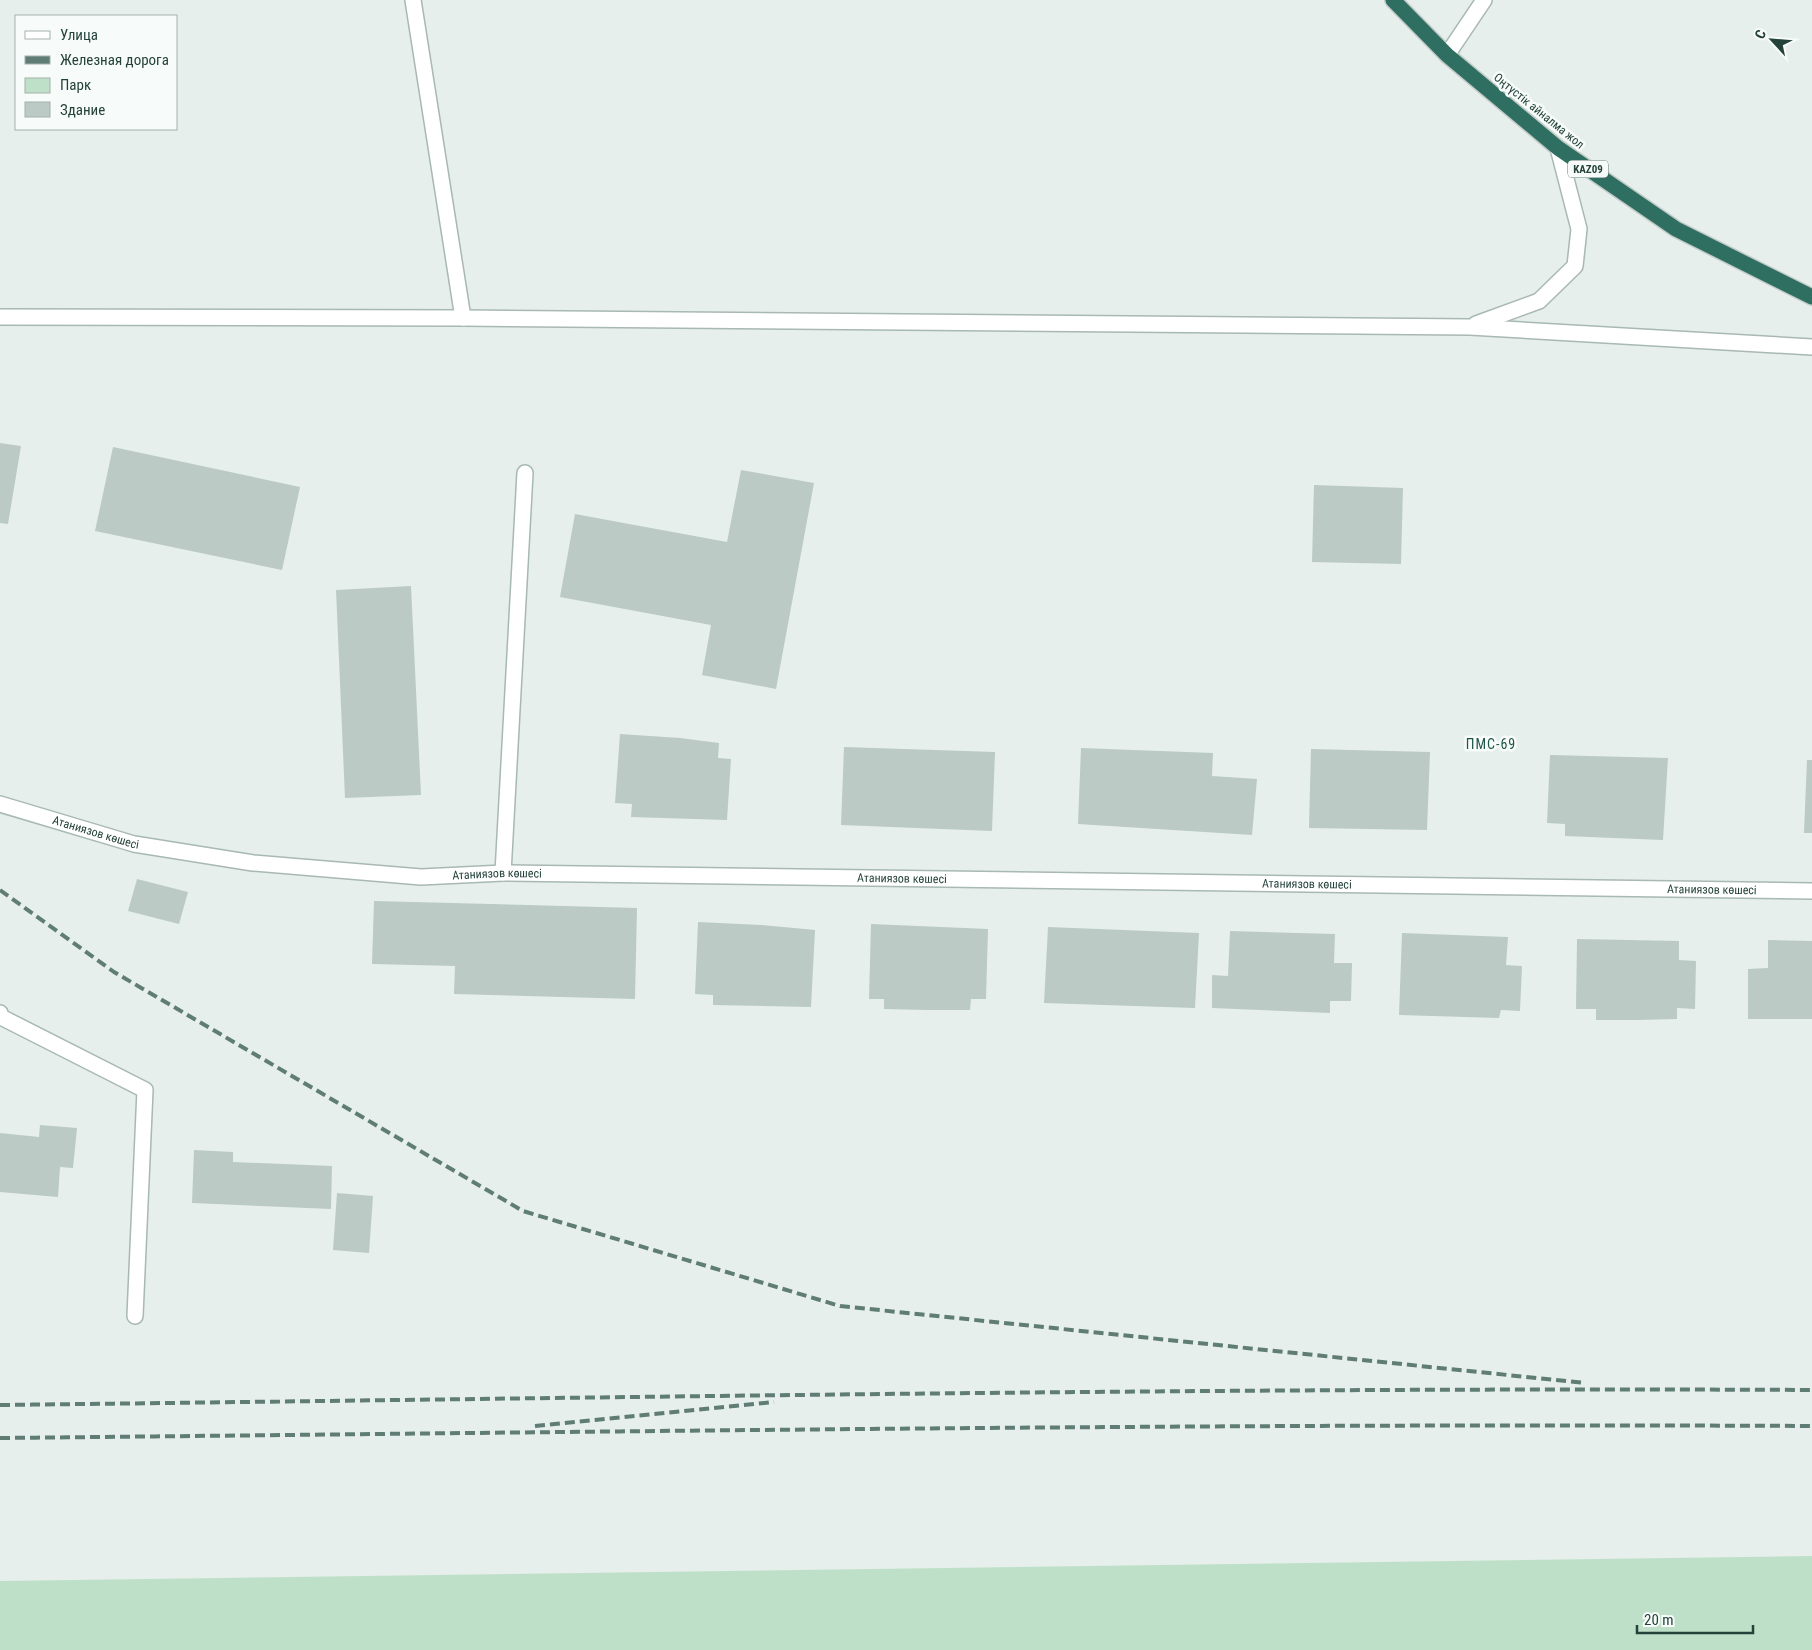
<svg xmlns="http://www.w3.org/2000/svg" width="1812" height="1650" viewBox="0 0 1812 1650" font-family="'Roboto Condensed',sans-serif">
	<style>
		.green { fill: #bfe0c8 }
		.building { fill: #bbcac4 }
		.lines { fill: none; stroke-linecap: round; stroke-linejoin: round }
		.minor-casing { stroke: #a8b8b2; stroke-width: 18 }
		.highway-casing { stroke: #c2cac8; stroke-width: 18 }
		.minor { stroke: #fff; stroke-width: 15 }
		.highway { stroke: #2f6f62; stroke-width: 15 }
		.rail { stroke: #5f7d75; stroke-width: 4; stroke-dasharray: 10 5; stroke-linecap: butt }
		.labels { text-anchor: middle; stroke-width: 5; stroke-linejoin: round; paint-order: stroke }
		.shield { fill: #f7fbf9; stroke: #637a73; stroke-width: 1 }
		.shield-label { font-size: 11px; font-weight: bold; fill: #24423a }
		.street-label { font-size: 12px; fill: #24423a; stroke: #f7fbf9 }
		.neighbourhood-label { font-size: 14px; letter-spacing: 1px; fill: #1f5548; stroke: #f7fbf9 }
	</style>
	<rect width="100%" height="100%" fill="#e6efeb"/>
	<!-- green -->
	<path class="green" d="M1812,1556V1650H0V1581Z"/>
	<!-- building -->
	<g class="building">
		<path d="M0,443L21,446L8,524L0,523Z"/>
		<path d="M113,447L300,487L282,570L95,531Z"/>
		<path d="M741,470L814,483L776,689L702,675L711,625L560,597L575,514L727,542Z"/>
		<path d="M1314,485L1403,488L1401,564L1312,562Z"/>
		<path d="M411,586L421,795L345,798L336,590Z"/>
		<path d="M620,734L680,738L719,743L718,758L731,759L727,820L631,817L632,804L615,803Z"/>
		<path d="M844,747L995,752L992,831L841,825Z"/>
		<path d="M1081,748L1213,753L1212,776L1257,779L1252,835L1078,824Z"/>
		<path d="M1311,749L1430,752L1427,830L1309,828Z"/>
		<path d="M1550,755L1668,758L1663,840L1565,836V824L1547,823Z"/>
		<path d="M1807,760H1812V833H1804Z"/>
		<path d="M137,879L188,892L179,924L128,911Z"/>
		<path d="M374,901L637,908L635,999L454,994L455,966L372,964Z"/>
		<path d="M698,922L761,925L815,930L811,1007L713,1005V995L695,994Z"/>
		<path d="M871,924L988,929L986,999H971L970,1010H927L884,1009V999H869Z"/>
		<path d="M1048,927L1199,933L1195,1008L1044,1003Z"/>
		<path d="M1230,931L1335,934L1334,963H1352L1351,1001H1330V1013L1212,1008V975L1228,976Z"/>
		<path d="M1402,933L1508,937L1506,965L1522,966L1520,1011L1501,1010L1499,1018L1399,1015Z"/>
		<path d="M1577,939L1679,941V960L1696,961L1695,1009L1677,1008V1019L1637,1020H1596V1009H1576Z"/>
		<path d="M1768,940L1812,941V1019H1748V969L1768,968Z"/>
		<path d="M40,1125L77,1128L73,1168L60,1167L58,1197L0,1192V1133L39,1137Z"/>
		<path d="M194,1150L233,1152V1162L332,1166L331,1209L192,1203Z"/>
		<path d="M337,1193L373,1196L369,1253L333,1250Z"/>
	</g>
	<g class="lines">
		<defs>
			<g id="minor">
				<path d="M413,0L463,318"/>
				<path d="M1447,55L1484,0"/>
				<path d="M0,317L463,318L1470,327L1812,347"/>
				<path d="M1476,324L1539,301L1575,266L1579,229L1558,148"/>
				<path id="s1" d="M0,804L134,844L253,863L421,877L503,873L1812,891"/>
				<path d="M503,873L525,473"/>
				<path d="M0,1013L1,1017L145,1090L135,1316"/>
			</g>
			<path id="highway" d="M1393,0L1447,55L1558,148L1676,229L1812,297"/>
		</defs>
		<!-- minor casing -->
		<use href="#minor" class="minor-casing"/>
		<!-- highway casing -->
		<use href="#highway" class="highway-casing"/>
		<!-- minor -->
		<use href="#minor" class="minor"/>
		<!-- highway -->
		<use href="#highway" class="highway"/>
		<!-- rail -->
		<g class="rail">
			<path d="M0,890L114,972L523,1211L840,1306L1585,1383"/>
			<path d="M0,1405C604,1398 1208,1387 1812,1390"/>
			<path d="M535,1426L774,1402"/>
			<path d="M0,1438C604,1432 1208,1423 1812,1426"/>
		</g>
	</g>
	<g class="labels">
		<!-- shield labels -->
		<rect class="shield" x="1568" y="160.5" width="40" height="17" rx="4"/>
		<g class="shield-label">
			<text x="1588" y="173">KAZ09</text>
		</g>
		<!-- street labels -->
		<g class="street-label">
			<text transform="translate(1539 111) rotate(39)" y="4">Оңтүстік айналма жол</text>
			<text dy="4" stroke="none"><textPath href="#s1" startOffset="100">Атаниязов көшесі</textPath></text>
			<text dy="4" stroke="none"><textPath href="#s1" startOffset="505">Атаниязов көшесі</textPath></text>
			<text dy="4" stroke="none"><textPath href="#s1" startOffset="910">Атаниязов көшесі</textPath></text>
			<text dy="4" stroke="none"><textPath href="#s1" startOffset="1315">Атаниязов көшесі</textPath></text>
			<text dy="4" stroke="none"><textPath href="#s1" startOffset="1720">Атаниязов көшесі</textPath></text>
		</g>
		<!-- neighbourhood labels -->
		<g class="neighbourhood-label">
			<text x="1491" y="749">ПМС-69</text>
		</g>
	</g>
	<!-- legend -->
	<rect x="15" y="15" width="162" height="115" fill="#f7fbf9" stroke="#a3b1ad"/>
	<rect x="25" y="31" width="25" height="8" fill="#ffffff" stroke="#a3b1ad"/>
	<text x="60" y="40" font-size="15" fill="#24423a">Улица</text>
	<rect x="25" y="56" width="25" height="8" fill="#5f7d75" stroke="#a3b1ad"/>
	<text x="60" y="65" font-size="15" fill="#24423a">Железная дорога</text>
	<rect x="25" y="78" width="25" height="15" fill="#bfe0c8" stroke="#a3b1ad"/>
	<text x="60" y="90" font-size="15" fill="#24423a">Парк</text>
	<rect x="25" y="102" width="25" height="15" fill="#bbcac4" stroke="#a3b1ad"/>
	<text x="60" y="115" font-size="15" fill="#24423a">Здание</text>
	<!-- north arrow -->
	<g transform="translate(1772 40) rotate(296)" stroke="#f7fbf9" stroke-width="4" paint-order="stroke">
	<path d="M0-4L9 19L0 12L-9 19Z" fill="#24423a"/>
	<text y="-8" font-size="14" font-weight="bold" text-anchor="middle" fill="#24423a">С</text>
	</g>
	<!-- scale -->
	<path d="M1637 1625v8h116v-8" fill="none" stroke="#24423a" stroke-width="2.5"/>
	<text x="1644" y="1625" font-size="15" fill="#24423a" stroke="#f7fbf9" stroke-width="4" paint-order="stroke">20 m</text>
</svg>
